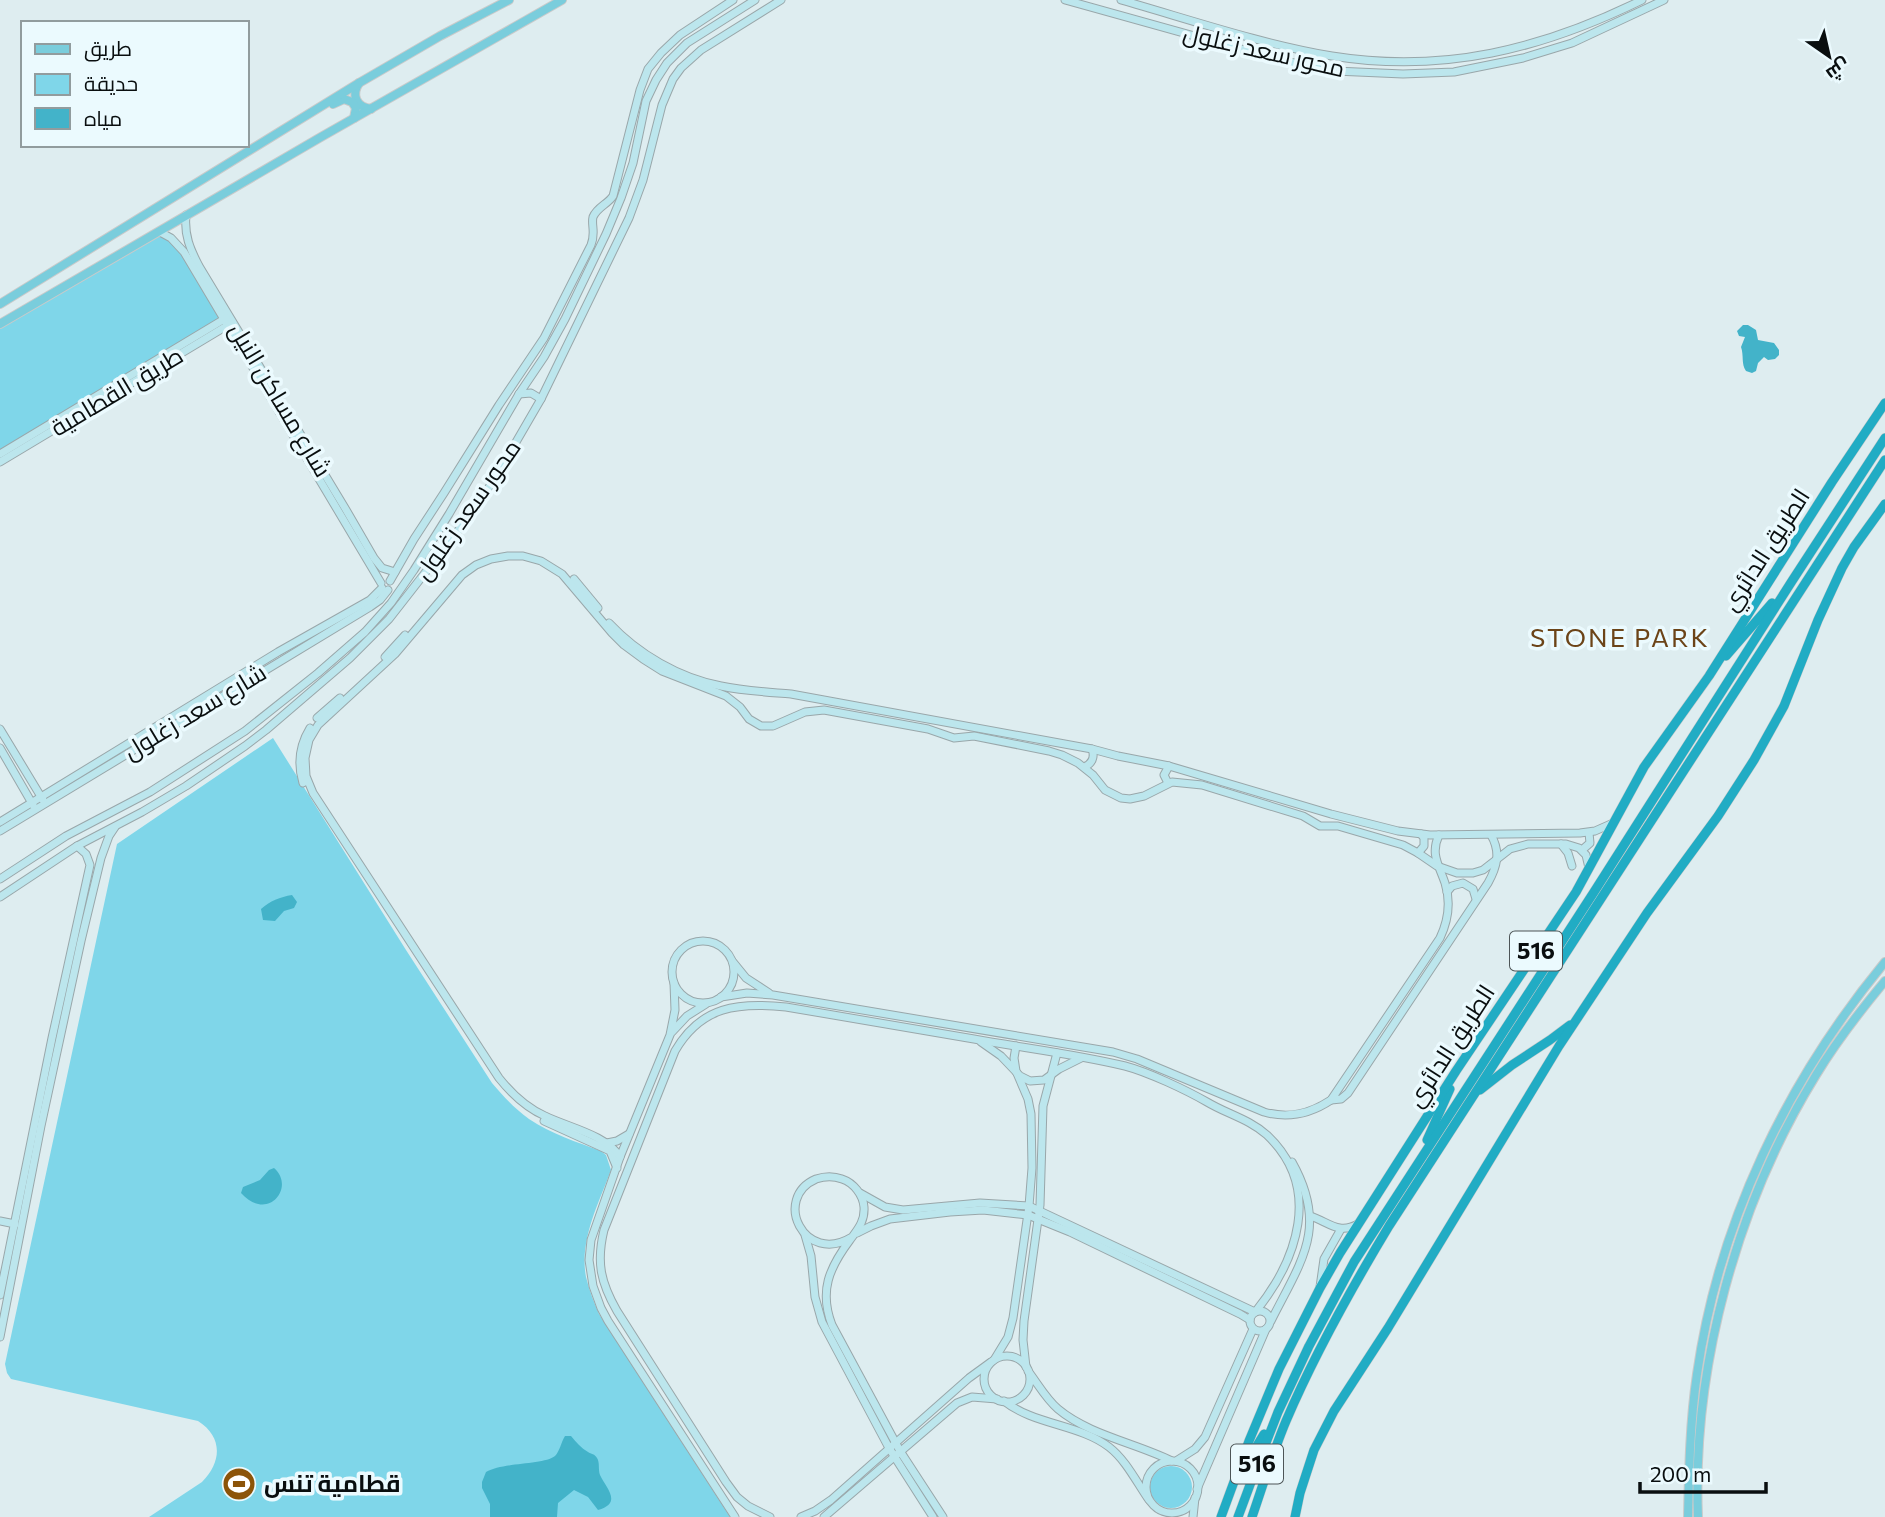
<svg xmlns="http://www.w3.org/2000/svg" width="1885" height="1517" viewBox="0 0 1885 1517" font-family="Commissioner,Cairo,sans-serif">
	<style>
		.green { fill: #7fd6e9 }
		.water { fill: #43b3c9 }
		.lines { fill: none; stroke-linecap: round; stroke-linejoin: round }
		.secondary-casing { stroke: #99a7aa; stroke-width: 9 }
		.primary-casing { stroke: #c9caca; stroke-width: 10 }
		.highway-casing { stroke: #c9caca; stroke-width: 10 }
		.secondary { stroke: #bce6ed; stroke-width: 7 }
		.primary { stroke: #7acddc; stroke-width: 8 }
		.highway { stroke: #21acc4; stroke-width: 9 }
		.labels { text-anchor: middle; stroke-width: 7; stroke-linejoin: round; paint-order: stroke }
		.shield { fill: #ebfafe; stroke: #4d5557; stroke-width: 2 }
		.shield-label { font-size: 23px; font-weight: bold; fill: #090e0f }
		.street-label { font-size: 24px; fill: #090e0f; stroke: #ebfafe }
		.poi-label { font-size: 24px; font-weight: bold; fill: #090e0f; stroke: #ebfafe; text-anchor: start }
		.neighbourhood-label { font-size: 26px; letter-spacing: 2px; fill: #6c4418; stroke: #ebfafe }
	</style>
	<rect width="100%" height="100%" fill="#deedf0"/>
	<!-- green -->
	<g class="green">
		<path d="M162,233L187,257L224,319L0,453V326Z"/>
		<path d="M273,738L406,950L492,1083C503,1096 515,1109 529,1119C551,1134 577,1142 601,1151L606,1155L611,1170C599,1203 579,1240 586,1277C589,1290 594,1302 599,1314L730,1517H149L202,1482C222,1462 223,1437 198,1421L11,1379L7,1373L5,1364L117,844Z"/>
		<circle cx="1171" cy="1487" r="21"/>
	</g>
	<!-- water -->
	<g class="water">
		<path d="M1743,325H1748L1756,330L1758,340L1774,343L1779,350V355L1775,359L1768,360L1764,357L1758,363L1756,371L1752,373L1746,371C1741,364 1744,355 1741,347L1745,337L1739,336L1737,331Z"/>
		<path d="M292,895L297,902L294,908L284,911L275,921L263,920L261,909C270,901 280,897 292,895Z"/>
		<path d="M274,1168C296,1187 268,1223 241,1193L243,1187L260,1180L269,1170Z"/>
		<path d="M565,1436H571C576,1442 581,1448 588,1452C591,1454 595,1454 597,1458C600,1462 598,1470 600,1475C606,1488 623,1503 598,1510L588,1497L574,1490L558,1503L557,1517H490V1504L482,1488V1482L486,1472C504,1462 544,1465 555,1456C560,1451 561,1442 565,1436Z"/>
	</g>
	<g class="lines">
		<defs>
			<g id="secondary">
				<path d="M1065,0L1284,61L1335,71L1403,74L1454,72L1523,58L1572,43L1664,0"/>
				<path d="M1121,0C1191,20 1261,44 1332,56C1444,74 1542,49 1642,0"/>
				<path d="M186,215C184,235 190,249 199,266L345,508L374,558L382,568L395,572"/>
				<path d="M160,232L171,238L184,252L381,583"/>
				<path d="M519,394L531,393L541,399"/>
				<path d="M0,454L226,318"/>
				<path d="M0,462L230,324"/>
				<path d="M574,579L598,608"/>
				<path d="M390,581L414,539L444,493L499,405L544,338L591,245C596,233 591,225 593,217C597,207 608,204 613,196L640,90L648,69L661,53L680,35L733,0"/>
				<path d="M609,623C638,654 679,678 721,686C744,691 767,692 791,694L1092,749L1118,756L1169,766L1331,814L1398,831L1430,835L1580,833L1595,831L1613,823"/>
				<path d="M385,657L405,635"/>
				<path d="M317,718L340,698"/>
				<path d="M0,729L43,800"/>
				<path d="M0,748L33,805"/>
				<path d="M1084,767C1092,764 1095,757 1092,749"/>
				<path d="M303,783C297,763 299,746 310,728"/>
				<path d="M1168,783L1164,775L1169,766"/>
				<path d="M0,822L278,652L370,600L382,588"/>
				<path d="M0,831L370,607L380,600L388,590"/>
				<path d="M1561,844L1568,853L1572,866"/>
				<path d="M1582,850L1590,843L1589,833"/>
				<path d="M1418,853L1424,846V838L1421,834"/>
				<path d="M0,879L66,836L150,792L245,731L318,673L365,632L391,603L414,570L449,514L519,394L544,357L565,319L606,234L621,198L633,163L646,101L656,80L667,63L687,43L755,0"/>
				<path d="M1447,892L1452,886L1463,883L1473,889L1476,899"/>
				<path d="M0,897L77,846L142,812L186,786L245,746L266,730L350,658L389,619L464,523L494,480L541,399L629,218L643,180L662,105L673,79L681,68L701,50L781,0"/>
				<circle cx="703" cy="972" r="31"/>
				<path d="M733,962L746,978L769,993"/>
				<path d="M674,983L675,1010L670,1035L620,1157L591,1240L589,1260L593,1286L601,1308L608,1321L735,1517"/>
				<path d="M721,997L747,993L773,995L1113,1052L1137,1059L1264,1112C1289,1119 1310,1114 1331,1100L1440,938C1448,921 1451,902 1445,883C1439,865 1430,854 1439,835"/>
				<path d="M672,1032L687,1016L706,1004"/>
				<path d="M981,1042L1001,1056L1020,1076L1030,1081L1044,1080L1059,1069L1081,1058"/>
				<path d="M1331,1100L1341,1099L1348,1093L1488,883C1497,867 1501,852 1491,835"/>
				<path d="M544,1121L610,1151L617,1168"/>
				<path d="M607,1143L617,1141L629,1134"/>
				<path d="M620,1157C607,1135 567,1127 545,1116C527,1108 511,1093 499,1078L313,793L306,776L305,758L309,740L318,725L395,654L462,575L476,565L491,559L508,556H523L541,561L562,574L612,633L624,645L643,659L662,671L726,696L740,707L749,719L761,726H773L805,712L824,710L928,729L954,738L974,736L1049,751L1062,755L1078,763L1093,775L1105,790L1121,798L1130,799L1144,796L1172,782L1202,785L1303,816L1320,826H1338L1403,845L1418,853L1437,866L1457,873H1473L1483,870L1510,849L1528,844H1566L1579,848L1586,855L1589,868"/>
				<path d="M860,1193L885,1207L903,1210L980,1203L1029,1206L1255,1312"/>
				<path d="M1310,1216C1329,1222 1338,1235 1358,1224"/>
				<path d="M0,1221L15,1224"/>
				<path d="M857,1233L871,1226L890,1219L950,1212L983,1210L1028,1215L1070,1232L1240,1314L1250,1320"/>
				<path d="M805,1235L811,1256L815,1297L822,1322L889,1448L933,1517"/>
				<path d="M852,1237C804,1266 772,1198 816,1179C825,1176 834,1176 842,1179C854,1183 863,1195 864,1207C865,1222 857,1230 850,1240C829,1268 819,1291 832,1325L900,1451L943,1517"/>
				<path d="M1320,1287L1324,1259L1341,1229"/>
				<path d="M0,1295L52,1038L90,865L86,854L77,846"/>
				<circle cx="1260" cy="1321" r="10"/>
				<path d="M1271,1321C1301,1261 1329,1228 1292,1162"/>
				<path d="M0,1337L41,1126L81,941L101,858L109,836L115,827"/>
				<circle cx="1007" cy="1379" r="23"/>
				<path d="M994,1360L1008,1337L1013,1318L1029,1206L1032,1168L1031,1114L1028,1099L1016,1071L1014,1058L1016,1046"/>
				<path d="M1026,1367L1023,1340L1024,1321L1040,1205L1043,1106L1057,1053"/>
				<path d="M1028,1371C1038,1384 1046,1399 1058,1409C1089,1435 1136,1443 1172,1461"/>
				<path d="M1004,1401C1034,1425 1079,1424 1109,1447C1126,1460 1137,1483 1149,1500"/>
				<path d="M1176,1461L1195,1449L1205,1437L1253,1329"/>
				<circle cx="1172" cy="1487" r="26"/>
				<path d="M1197,1489L1266,1329"/>
				<path d="M770,1517L748,1506L737,1497L726,1482L617,1311C601,1283 596,1263 604,1230L675,1051C701,1006 738,1002 786,1007C848,1018 911,1028 974,1039C1024,1048 1075,1054 1125,1066C1148,1072 1186,1090 1207,1102C1227,1114 1249,1119 1267,1135C1323,1188 1297,1260 1256,1311"/>
				<path d="M801,1517L815,1511L831,1500L969,1378L991,1362"/>
				<path d="M824,1517L957,1403L972,1397L997,1399"/>
				<path d="M1193,1517L1195,1498"/>
			</g>
			<g id="primary">
				<path d="M359,83C351,95 356,107 371,109"/>
				<path d="M333,104L344,99L352,102L356,108L354,118"/>
				<path d="M0,304L359,83L440,36L509,0"/>
				<path d="M0,324L321,137L562,0"/>
				<path d="M1688,1517C1689,1469 1690,1421 1697,1374C1719,1221 1787,1081 1885,962"/>
				<path d="M1698,1517C1692,1367 1737,1203 1816,1075C1836,1042 1860,1011 1885,981"/>
			</g>
			<g id="highway">
				<path d="M1726,656L1772,603"/>
				<path d="M1480,1090L1512,1065L1550,1040L1570,1025"/>
				<path d="M1427,1140L1450,1089"/>
				<path d="M1242,1470L1264,1434"/>
				<path d="M1221,1517L1249,1441L1279,1369L1320,1288L1340,1253L1456,1071L1576,892L1644,767L1709,676L1832,482L1885,403"/>
				<path d="M1238,1517L1257,1466L1278,1412L1309,1346L1354,1262L1594,892L1792,581L1885,438"/>
				<path d="M1252,1517C1263,1485 1273,1452 1286,1421C1315,1353 1351,1289 1389,1226L1885,460"/>
				<path d="M1295,1517L1300,1493L1314,1450L1334,1411L1388,1328L1559,1046L1647,913L1718,816L1754,760L1784,706L1818,620L1842,568L1854,547L1885,504"/>
			</g>
		</defs>
		<!-- secondary casing -->
		<use href="#secondary" class="secondary-casing"/>
		<!-- primary casing -->
		<use href="#primary" class="primary-casing"/>
		<!-- highway casing -->
		<use href="#highway" class="highway-casing"/>
		<!-- secondary -->
		<use href="#secondary" class="secondary"/>
		<!-- primary -->
		<use href="#primary" class="primary"/>
		<!-- highway -->
		<use href="#highway" class="highway"/>
	</g>
	<!-- icons -->
	<defs>
		<symbol id="stadium-disc" viewBox="-11 -11 22 22"><circle r="9.5" fill="#8c5409" stroke="#ebfafe"/><path d="M0-5a6.5 5 0 1 0 0 10a6.5 5 0 1 0 0-10ZM-3.5-1.8h7v3.6h-7Z" fill="#fff"/></symbol>
	</defs>
	<g fill-rule="evenodd">
		<use href="#stadium-disc" x="220" y="1465" width="38" height="38"/>
	</g>
	<g class="labels">
		<!-- shield labels -->
		<g class="shield">
			<rect x="1510" y="931.5" width="52" height="39" rx="5"/>
			<rect x="1231" y="1444.5" width="52" height="39" rx="5"/>
		</g>
		<g class="shield-label">
			<text x="1536" y="959">516</text>
			<text x="1257" y="1472">516</text>
		</g>
		<!-- street labels -->
		<g class="street-label">
			<text transform="translate(1264 51) rotate(13)" y="8">محور سعد زغلول</text>
			<text transform="translate(117 392) rotate(-31)" y="8">طريق القطامية</text>
			<text transform="translate(280 400) rotate(59)" y="8">شارع مساكن النيل</text>
			<text transform="translate(468 510) rotate(-55)" y="8">محور سعد زغلول</text>
			<text transform="translate(1766 550) rotate(-57)" y="8">الطريق الدائري</text>
			<text transform="translate(195 712) rotate(-31)" y="8">شارع سعد زغلول</text>
			<text transform="translate(1451 1046) rotate(-57)" y="8">الطريق الدائري</text>
		</g>
		<!-- poi labels -->
		<g class="poi-label">
			<text x="264" y="1492">قطامية تنس</text>
		</g>
		<!-- neighbourhood labels -->
		<g class="neighbourhood-label">
			<text x="1620" y="647">STONE PARK</text>
		</g>
	</g>
	<!-- legend -->
	<rect x="21" y="21" width="228" height="126" fill="#ebfafe" stroke="#919c9e" stroke-width="2"/>
	<rect x="35" y="44" width="35" height="10" fill="#7acddc" stroke="#919c9e" stroke-width="2"/>
	<text x="84" y="56" font-size="21" fill="#090e0f">طريق</text>
	<rect x="35" y="74" width="35" height="21" fill="#7fd6e9" stroke="#919c9e" stroke-width="2"/>
	<text x="84" y="91" font-size="21" fill="#090e0f">حديقة</text>
	<rect x="35" y="108" width="35" height="21" fill="#43b3c9" stroke="#919c9e" stroke-width="2"/>
	<text x="84" y="126" font-size="21" fill="#090e0f">مياه</text>
	<!-- north arrow -->
	<g transform="translate(1829 56) rotate(146)" stroke="#ebfafe" stroke-width="5" paint-order="stroke">
	<path d="M0-5L12 26L0 18L-12 26Z" fill="#090e0f"/>
	<text y="-10" font-size="19" font-weight="bold" text-anchor="middle" fill="#090e0f">ش</text>
	</g>
	<!-- scale -->
	<path d="M1640 1482v10h126v-10" fill="none" stroke="#090e0f" stroke-width="3.5"/>
	<text x="1650" y="1482" font-size="21" fill="#090e0f" stroke="#ebfafe" stroke-width="5" paint-order="stroke">200 m</text>
</svg>
